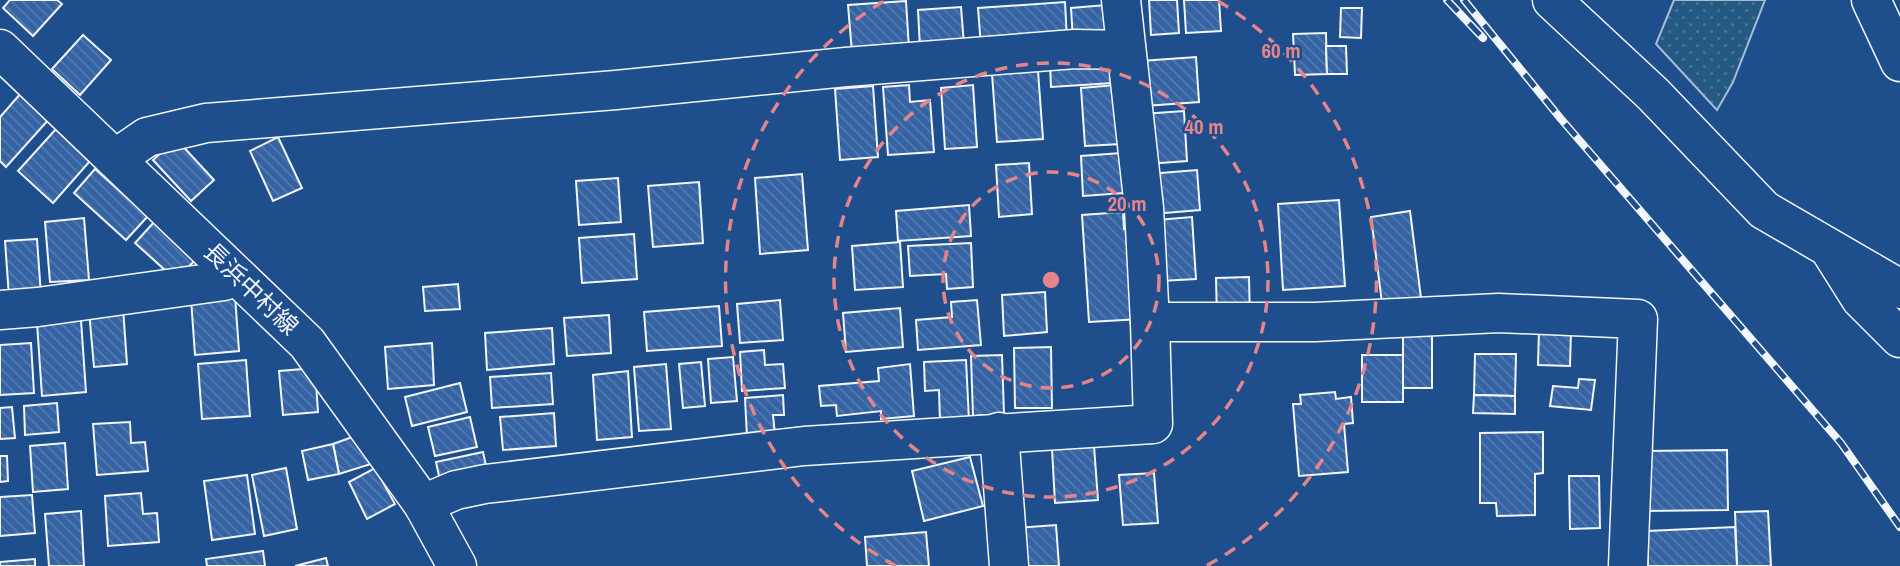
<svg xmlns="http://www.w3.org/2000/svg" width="1900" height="566" viewBox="0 0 1900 566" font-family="'Archivo Narrow','Noto Sans JP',sans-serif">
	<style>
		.park { fill: url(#park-dots); stroke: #a8bbd7; stroke-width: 2 }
		.building { fill: url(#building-back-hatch); stroke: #f2f6ff; stroke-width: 2 }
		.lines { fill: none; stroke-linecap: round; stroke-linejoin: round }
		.minor-casing { stroke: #f2f6ff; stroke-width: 41 }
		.major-casing { stroke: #f2f6ff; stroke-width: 41 }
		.minor { stroke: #1f4e8c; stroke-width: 38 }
		.major { stroke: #1f4e8c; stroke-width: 38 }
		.rail-casing { stroke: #f2f6ff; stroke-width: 8 }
		.rail { stroke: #1f4e8c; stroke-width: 5; stroke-dasharray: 16; stroke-linecap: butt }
		.ring { fill: none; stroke: #e38589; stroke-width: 3.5; stroke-dasharray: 12 9 }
		.labels { text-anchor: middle; stroke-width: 5; stroke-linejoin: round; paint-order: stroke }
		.street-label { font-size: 24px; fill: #f2f6ff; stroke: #1f4e8c }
		.centre { fill: #e38589; stroke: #1f4e8c; stroke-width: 3.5 }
		.ring-label { font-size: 21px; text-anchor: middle; font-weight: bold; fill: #e38589; stroke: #1f4e8c; stroke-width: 5; stroke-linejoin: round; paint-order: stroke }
	</style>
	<defs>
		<pattern id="park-dots" width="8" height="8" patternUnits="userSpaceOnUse" patternTransform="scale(1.75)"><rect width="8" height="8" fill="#245a82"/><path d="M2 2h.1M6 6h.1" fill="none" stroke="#447295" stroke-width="1.8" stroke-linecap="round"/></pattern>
		<pattern id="building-back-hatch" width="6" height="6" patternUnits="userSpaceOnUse" patternTransform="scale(1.75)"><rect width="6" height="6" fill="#3563a3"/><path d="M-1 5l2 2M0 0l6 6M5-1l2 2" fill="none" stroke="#537ab1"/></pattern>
	</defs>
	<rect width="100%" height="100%" fill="#1f4e8c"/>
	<!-- park -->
	<path class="park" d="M1674,0H1765L1733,82L1717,110L1656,44Z"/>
	<!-- building -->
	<g class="building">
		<path d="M10,0H57L62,4L33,36L3,8Z"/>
		<path d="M1149,0H1177L1179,33L1151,35Z"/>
		<path d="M1184,0H1219L1221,31L1186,33Z"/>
		<path d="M906,1L909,49L852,53L848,5Z"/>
		<path d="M1065,2L1067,40L981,47L978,8Z"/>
		<path d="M1106,5L1108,38L1073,40L1071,8Z"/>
		<path d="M961,7L964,45L920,48L918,10Z"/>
		<path d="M1341,8H1362L1361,38L1340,37Z"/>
		<path d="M1326,33L1327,74L1295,75L1293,34Z"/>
		<path d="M83,35L111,60L80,95L52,69Z"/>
		<path d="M1326,46H1346L1347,74H1327Z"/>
		<path d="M1196,57L1199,102L1145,106L1141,61Z"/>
		<path d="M1112,61L1113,83L1051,87L1050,65Z"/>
		<path d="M1038,71L1043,139L997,142L992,74Z"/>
		<path d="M909,85L910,102L930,100L934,152L888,155L883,87Z"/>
		<path d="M973,85L977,147L945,149L941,88Z"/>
		<path d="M1116,85L1121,144L1085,146L1081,88Z"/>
		<path d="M873,86L878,157L840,160L835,89Z"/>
		<path d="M22,92L50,118L6,167L0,161V117Z"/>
		<path d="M1184,111L1187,161L1147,164L1143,114Z"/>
		<path d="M56,129L90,161L53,203L18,171Z"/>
		<path d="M278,137L302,188L273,201L250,151Z"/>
		<path d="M176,139L214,180L191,201L153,160Z"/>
		<path d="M1121,153L1124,193L1083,196L1081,156Z"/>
		<path d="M1029,163L1032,214L999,217L996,165Z"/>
		<path d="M95,169L148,216L126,240L74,193Z"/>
		<path d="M1197,170L1200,210L1153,214L1149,174Z"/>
		<path d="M802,174L808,250L760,254L755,178Z"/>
		<path d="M618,178L621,222L579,225L576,181Z"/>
		<path d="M699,182L703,243L653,247L648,186Z"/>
		<path d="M1339,200L1345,286L1283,290L1278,204Z"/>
		<path d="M969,205L971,236L898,241L896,211Z"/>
		<path d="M1410,211L1422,306L1383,311L1371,217Z"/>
		<path d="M1123,212L1124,229L1134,228L1141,319L1089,322L1082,215Z"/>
		<path d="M1192,217L1196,279L1161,281L1157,220Z"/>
		<path d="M84,218L89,280L50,282L45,222Z"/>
		<path d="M156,220L198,257L176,280L135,243Z"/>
		<path d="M634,234L637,279L582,283L579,238Z"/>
		<path d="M37,239L41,295L9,297L5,241Z"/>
		<path d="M900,242L903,287L855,290L852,246Z"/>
		<path d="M971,243L973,287L947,289L946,274L910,276L908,246Z"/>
		<path d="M1249,277L1250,319H1217L1216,278Z"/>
		<path d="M458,284L460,309L425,311L423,287Z"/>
		<path d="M1045,292L1047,332L1004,336L1002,295Z"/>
		<path d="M235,296L239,351L195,355L191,299Z"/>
		<path d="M780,300L783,340L740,343L737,304Z"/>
		<path d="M977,300L981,345L918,350L916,320L952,317L951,302Z"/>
		<path d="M719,306L722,346L647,351L644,312Z"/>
		<path d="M123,308L127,364L94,367L89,311Z"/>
		<path d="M900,308L903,347L846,352L843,313Z"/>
		<path d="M609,315L611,353L567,356L564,318Z"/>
		<path d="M81,320L86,392L42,396L37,323Z"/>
		<path d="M552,328L554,364L487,370L485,333Z"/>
		<path d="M1539,330L1571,331L1570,366L1538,365Z"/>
		<rect x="1403" y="333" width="29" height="55"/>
		<path d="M31,343L34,393L0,395V345Z"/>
		<path d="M432,343L434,385L388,389L385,347Z"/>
		<path d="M1051,347L1052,408H1015L1014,348Z"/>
		<path d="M764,350L765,365L783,364L785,388L742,391L740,352Z"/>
		<path d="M1475,354H1516L1515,396L1474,395Z"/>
		<path d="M1002,355L1004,414L973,416L971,356Z"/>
		<rect x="1362" y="355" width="41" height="47"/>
		<path d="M733,357L737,401L711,403L708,359Z"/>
		<path d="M246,360L250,416L202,419L198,364Z"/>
		<path d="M966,360L969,420L940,422L939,390L925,391L924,362Z"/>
		<path d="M701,362L705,406L683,408L679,364Z"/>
		<path d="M666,364L671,429L639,431L634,367Z"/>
		<path d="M910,364L914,416L881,419V411L837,416L836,405L821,406L819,386L879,381L878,368Z"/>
		<path d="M315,368L318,412L283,415L279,371Z"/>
		<path d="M628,371L632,437L597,440L593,375Z"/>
		<path d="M551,373L553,404L492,408L490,377Z"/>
		<path d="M1579,379L1595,380L1591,410L1550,406L1553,386L1578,388Z"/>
		<path d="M460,383L467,412L412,426L405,397Z"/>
		<path d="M1335,392L1336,399L1351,397L1353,423L1344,424L1348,472L1299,476L1293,404H1301L1300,395Z"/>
		<path d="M783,395L784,415H773L775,435L747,437L745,398Z"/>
		<path d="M1474,395L1515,396V414L1473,413Z"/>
		<path d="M57,403L59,432L25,435L24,406Z"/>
		<path d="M12,407L15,438L0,439V408Z"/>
		<path d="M554,413L556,446L503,450L500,417Z"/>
		<path d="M470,417L477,447L435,456L428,427Z"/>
		<path d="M130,422L131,443L145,442L148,471L97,475L93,424Z"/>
		<path d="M1543,432V473L1535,474V515L1497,516L1496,503H1480V433Z"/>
		<path d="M355,436L371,464L339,474L333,444Z"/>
		<path d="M65,443L68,489L33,492L30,446Z"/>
		<path d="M333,444L339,474L308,480L302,451Z"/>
		<path d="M1094,446L1098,500L1055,503L1052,449Z"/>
		<path d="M1727,450L1728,510L1643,511V451Z"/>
		<path d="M483,452L488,475L441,485L436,462Z"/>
		<path d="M0,456H7L8,481L0,482Z"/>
		<path d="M970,457L983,506L924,521L912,471Z"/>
		<path d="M286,468L297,529L264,536L252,475Z"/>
		<path d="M375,468L395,504L367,519L349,482Z"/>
		<path d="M1154,473L1158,523L1123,525L1119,475Z"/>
		<path d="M247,475L255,534L212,540L204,481Z"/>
		<path d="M1569,476H1599L1600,528L1570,529Z"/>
		<path d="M141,493L143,514L157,513L159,542L108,546L105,496Z"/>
		<path d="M32,495L35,533L0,536V497Z"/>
		<path d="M81,511L84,566H49L45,514Z"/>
		<path d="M1768,511L1771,566H1737L1735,512Z"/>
		<path d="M1056,525L1059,566H1018L1015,528Z"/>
		<path d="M1735,527L1737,566H1648L1647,531Z"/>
		<path d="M926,532L929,566H867L865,537Z"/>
		<path d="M263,551L265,566H207L206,559Z"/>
		<path d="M326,558L328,566H295Z"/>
		<path d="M35,559V566H0V562Z"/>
	</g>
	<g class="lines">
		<defs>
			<g id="minor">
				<path d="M1121,0L1144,208L1150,322H1315L1499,313L1638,319L1628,566"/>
				<path d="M1552,0L1653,94L1764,210L1900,289"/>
				<path d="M1871,0L1900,62"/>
				<path d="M115,159L147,137L206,123L616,90L846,67L1075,49L1126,50"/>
				<path d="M1832,253L1861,299L1900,338"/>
				<path d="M0,310L38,307L224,281L232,272"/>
				<path d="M999,432L1009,566"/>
				<path d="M423,504L456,490L485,484L804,446L1153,424L1150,322"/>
			</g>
			<path id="major" d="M0,49L307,343L423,504L457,566"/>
		</defs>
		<!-- minor casing -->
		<use href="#minor" class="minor-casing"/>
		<!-- major casing -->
		<use href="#major" class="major-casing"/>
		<!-- minor -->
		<use href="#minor" class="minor"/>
		<!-- major -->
		<use href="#major" class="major"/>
		<defs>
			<g id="rail">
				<path d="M1447,0L1483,38"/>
				<path d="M1464,0L1561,119L1841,443L1900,527"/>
			</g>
		</defs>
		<!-- rail casing -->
		<use href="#rail" class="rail-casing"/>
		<!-- rail -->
		<use href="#rail" class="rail"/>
	</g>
	<!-- distance rings -->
	<g class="ring">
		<circle cx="1051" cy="280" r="108"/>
		<circle cx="1051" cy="280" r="217"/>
		<path d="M896 566A325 325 0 0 1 884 1M1218 1A325 325 0 0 1 1206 566"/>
	</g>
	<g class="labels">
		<!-- street labels -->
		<g class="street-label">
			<text transform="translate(251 289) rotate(44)" y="8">長浜中村線</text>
		</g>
	</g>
	<circle cx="1051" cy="280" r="10" class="centre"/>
	<g class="ring-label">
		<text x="1281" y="58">60 m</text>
		<text x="1204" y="134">40 m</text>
		<text x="1127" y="211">20 m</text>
	</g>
</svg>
